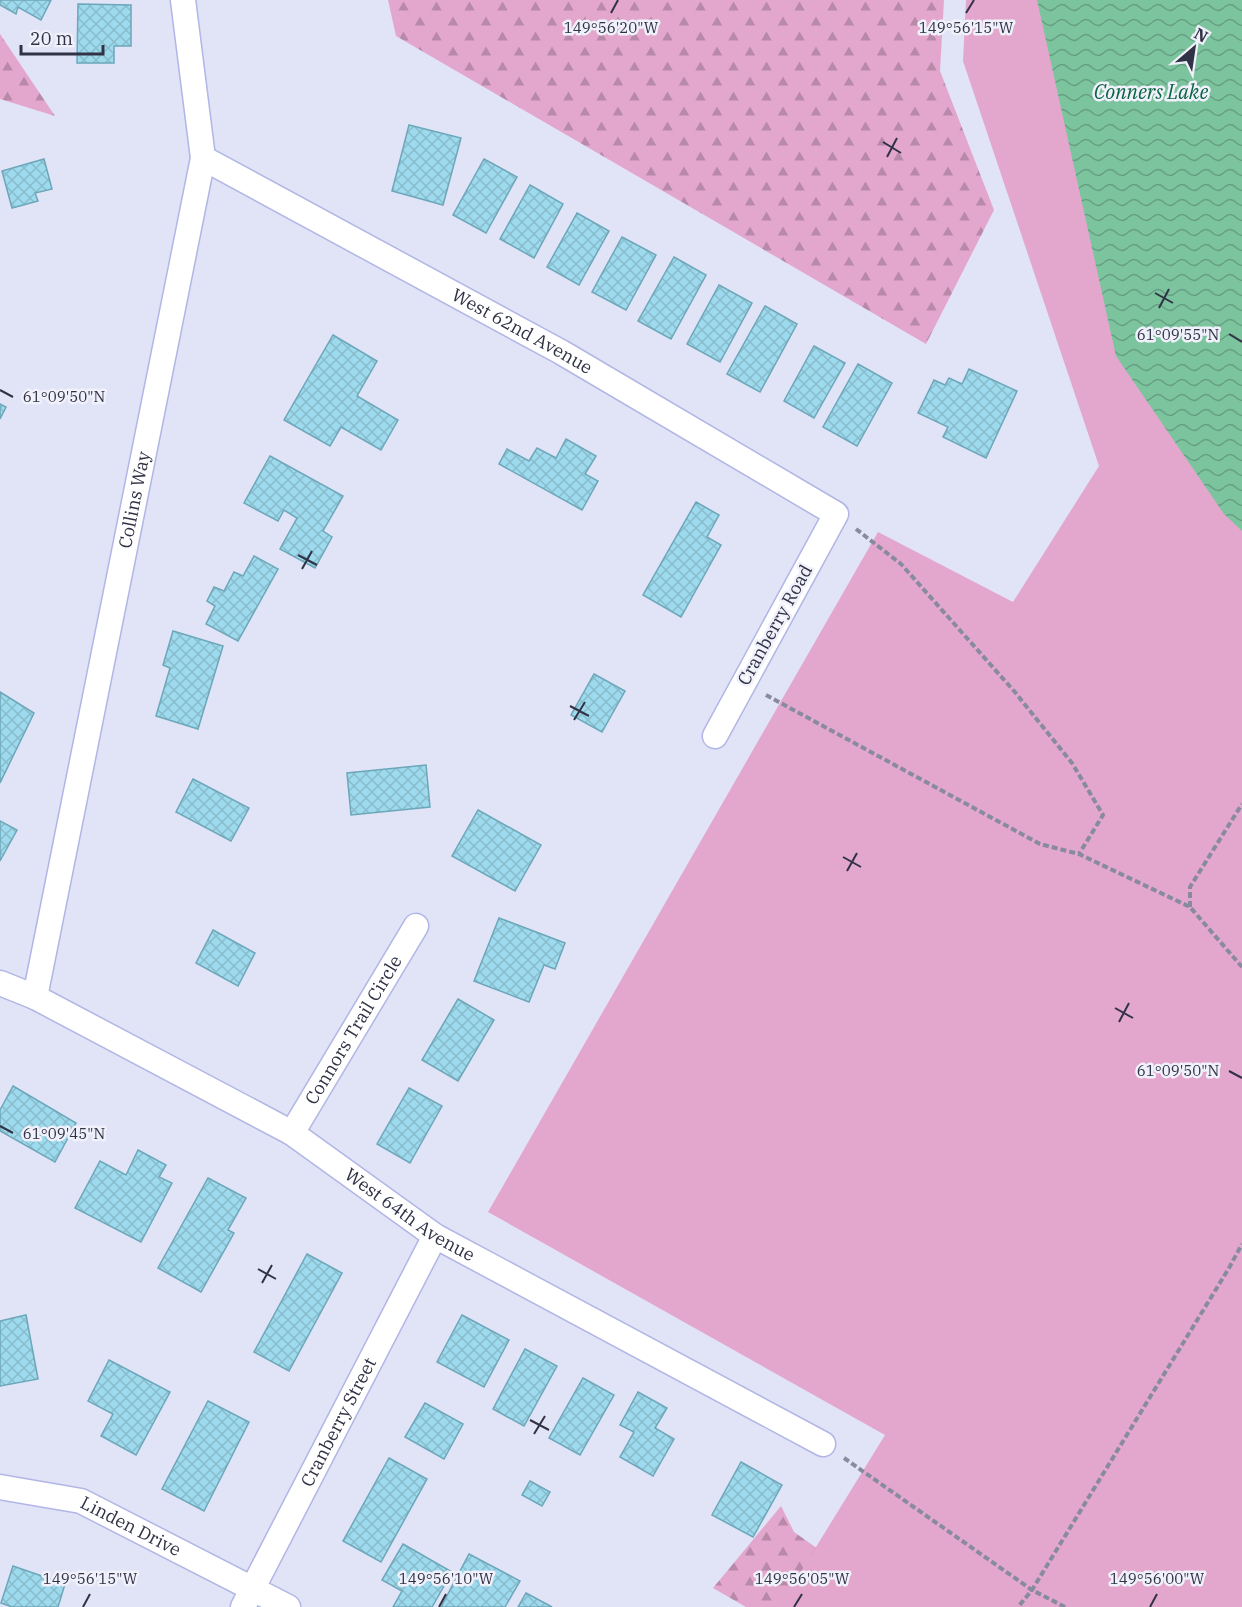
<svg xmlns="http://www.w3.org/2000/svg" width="1242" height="1607" viewBox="0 0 1242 1607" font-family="'IBM Plex Serif',serif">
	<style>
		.forest { fill: url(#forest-firs) }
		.park { fill: #e3a7ce }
		.water { fill: url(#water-waves) }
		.building { fill: url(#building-cross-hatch); stroke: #6ca7b9; stroke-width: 1.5 }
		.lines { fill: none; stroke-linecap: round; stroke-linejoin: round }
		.street-casing { stroke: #b1b6e5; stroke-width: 27 }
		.path { stroke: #888a9d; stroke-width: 4; stroke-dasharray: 6 3; stroke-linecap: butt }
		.street { stroke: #fff; stroke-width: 24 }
		.ticks { fill: none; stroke: #303245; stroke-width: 2 }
		.labels { text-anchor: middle; stroke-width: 5; stroke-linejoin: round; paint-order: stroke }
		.street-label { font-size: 18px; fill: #303245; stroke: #f0f1fb }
		.water-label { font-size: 20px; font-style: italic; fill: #096340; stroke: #f0f1fb }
		.ticks-label { font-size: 15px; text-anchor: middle; fill: #303245; stroke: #f0f1fb; stroke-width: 5; stroke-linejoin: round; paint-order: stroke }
	</style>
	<defs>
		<pattern id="forest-firs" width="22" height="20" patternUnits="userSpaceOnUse" patternTransform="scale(1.5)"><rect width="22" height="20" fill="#e3a7ce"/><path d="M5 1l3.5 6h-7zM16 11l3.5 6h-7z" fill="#b889a9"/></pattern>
		<pattern id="water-waves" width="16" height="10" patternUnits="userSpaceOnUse" patternTransform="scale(1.5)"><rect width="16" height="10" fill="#7cc49e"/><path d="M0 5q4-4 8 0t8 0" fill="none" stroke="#66a083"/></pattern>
		<pattern id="building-cross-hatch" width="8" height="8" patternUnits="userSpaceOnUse" patternTransform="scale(1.5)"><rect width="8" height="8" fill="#9edaee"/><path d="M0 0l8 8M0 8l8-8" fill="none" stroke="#88bccd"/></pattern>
	</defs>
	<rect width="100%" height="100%" fill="#e1e3f7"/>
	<!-- forest -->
	<g class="forest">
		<path d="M388,0H944L940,71L994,210L926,344L396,36Z"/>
		<path d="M0,34L55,116L0,99Z"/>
		<path d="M781,1506L794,1532L872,1587L890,1607H746L713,1588Z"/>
	</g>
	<!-- park -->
	<path class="park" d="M966,0H1242V1607H779L885,1435L488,1212L878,532L1013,602L1099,466L963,61Z"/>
	<!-- water -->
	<path class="water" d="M1037,0H1242V531L1224,514L1116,356Z"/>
	<!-- building -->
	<g class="building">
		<path d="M0,0H51L41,20L18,7L16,14L0,5Z"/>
		<path d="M78,4L131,5V46H114V63H77Z"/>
		<path d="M409,125L461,138L443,205L392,191Z"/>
		<path d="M44,159L52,189L35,193L38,201L12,208L2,171Z"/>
		<path d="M484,159L517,177L486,233L453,215Z"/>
		<path d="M530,185L563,204L534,258L500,239Z"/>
		<path d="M577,213L609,231L579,285L547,267Z"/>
		<path d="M622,237L656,255L626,310L592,292Z"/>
		<path d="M674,257L706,275L671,339L638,321Z"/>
		<path d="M719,285L752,303L720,362L687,344Z"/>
		<path d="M765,306L797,324L760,392L727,374Z"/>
		<path d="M333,335L377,361L357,396L398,420L381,450L341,427L330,446L284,420Z"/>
		<path d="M814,346L845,363L814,418L784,401Z"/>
		<path d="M858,364L892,383L857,446L823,427Z"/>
		<path d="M969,369L1017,391L986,458L943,437L948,427L918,413L934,380L945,385L949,378L962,384Z"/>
		<path d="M0,404L6,407L0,419Z"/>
		<path d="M566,439L596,456L585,474L598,481L582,510L499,464L507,449L529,461L537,448L556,458Z"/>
		<path d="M270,456L343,496L323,531L332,537L315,568L280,549L297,518L284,510L278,521L244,503Z"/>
		<path d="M696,502L719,515L707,537L721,545L681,617L643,595Z"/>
		<path d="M254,556L278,569L238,641L206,624L215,606L207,601L214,587L224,591L234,572L243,576Z"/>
		<path d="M173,631L223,646L198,729L156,716L170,668L163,665Z"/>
		<path d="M594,674L625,691L602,732L571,715Z"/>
		<path d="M0,692L34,713L0,783Z"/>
		<path d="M426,765L430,807L351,815L347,773Z"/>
		<path d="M193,779L249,808L231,841L176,812Z"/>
		<path d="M478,810L541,845L515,891L452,856Z"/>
		<path d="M0,821L17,830L0,861Z"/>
		<path d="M499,918L565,943L555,969L544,965L529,1002L474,981Z"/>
		<path d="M213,930L255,953L238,986L196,963Z"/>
		<path d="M458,999L494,1020L458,1081L422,1060Z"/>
		<path d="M13,1086L76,1123L55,1162L0,1131V1110Z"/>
		<path d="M409,1088L442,1106L410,1163L377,1144Z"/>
		<path d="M138,1150L166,1165L159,1177L172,1183L141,1242L75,1208L100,1161L126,1175Z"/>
		<path d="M208,1178L246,1198L228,1230L234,1233L201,1292L158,1268Z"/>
		<path d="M307,1254L342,1273L289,1371L254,1352Z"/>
		<path d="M26,1315L38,1379L0,1386V1321Z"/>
		<path d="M462,1315L509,1340L484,1387L437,1362Z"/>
		<path d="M525,1349L557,1366L524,1426L493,1409Z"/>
		<path d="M109,1360L170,1392L136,1455L101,1436L113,1414L88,1401Z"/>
		<path d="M583,1378L614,1395L580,1455L549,1438Z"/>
		<path d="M638,1392L667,1408L655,1428L674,1439L653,1476L620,1457L634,1432L620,1425Z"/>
		<path d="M208,1401L249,1422L204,1511L162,1489Z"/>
		<path d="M425,1403L463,1424L444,1459L405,1437Z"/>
		<path d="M389,1458L427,1479L381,1562L343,1541Z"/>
		<path d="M741,1462L782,1485L753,1537L712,1515Z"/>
		<path d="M530,1481L550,1492L542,1506L522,1495Z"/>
		<path d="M403,1544L452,1572L432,1607H393L402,1591L382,1580Z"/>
		<path d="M469,1554L520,1581L505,1607H441Z"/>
		<path d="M13,1566L65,1584L58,1607H12L1,1603Z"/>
		<path d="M526,1593L552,1607H518Z"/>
	</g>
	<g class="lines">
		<defs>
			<g id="street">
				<path id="s1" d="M203,158L561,352L836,514L715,736"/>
				<path id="s2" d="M0,983L35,997L292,1133L435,1236L823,1444"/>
				<path id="s3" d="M35,997L203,158L183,0"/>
				<path id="s4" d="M292,1133L416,926"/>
				<path id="s5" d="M0,1487L81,1501L288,1607"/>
				<path id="s6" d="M243,1607L435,1236"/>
			</g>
		</defs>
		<!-- street casing -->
		<use href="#street" class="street-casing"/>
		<!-- path -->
		<g class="path">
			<path d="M856,529L901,564L1014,691L1072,763L1103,815L1079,854"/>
			<path d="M766,695L1040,844L1079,854L1190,907L1242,967"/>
			<path d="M1190,907V887L1242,804"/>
			<path d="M844,1458L1032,1590L1018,1607"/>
			<path d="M1065,1607L1032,1590L1229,1268L1242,1244"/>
		</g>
		<!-- street -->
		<use href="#street" class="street"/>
	</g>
	<!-- ticks -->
	<path class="ticks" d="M611,13L618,0M966,13L974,0M883,142L901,153M887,157L897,138M1155,293L1173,303M1159,308L1169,289M1229,334L1242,342M0,390L13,397M298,555L317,565M302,569L312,551M570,706L589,716M574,720L585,702M843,857L861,867M847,871L857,853M1115,1008L1133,1018M1119,1022L1129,1003M1229,1071L1242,1078M0,1126L13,1133M258,1269L276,1279M262,1283L272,1265M530,1420L549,1430M534,1434L545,1416M83,1607L90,1594M439,1607L446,1594M794,1607L802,1594M1150,1607L1157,1594"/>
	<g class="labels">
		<!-- street labels -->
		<g class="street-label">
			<text dy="6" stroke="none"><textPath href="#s1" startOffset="363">West 62nd Avenue</textPath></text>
			<text dy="6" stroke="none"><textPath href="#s3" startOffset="507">Collins Way</textPath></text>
			<text transform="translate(775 625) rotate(-61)" y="6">Cranberry Road</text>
			<text dy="6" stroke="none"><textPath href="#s4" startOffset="120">Connors Trail Circle</textPath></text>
			<text dy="6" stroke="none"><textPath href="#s2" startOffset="472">West 64th Avenue</textPath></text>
			<text dy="6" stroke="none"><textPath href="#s6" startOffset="208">Cranberry Street</textPath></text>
			<text dy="6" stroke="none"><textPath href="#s5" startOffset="138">Linden Drive</textPath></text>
		</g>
		<!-- water labels -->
		<g class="water-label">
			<text x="1151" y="99">Conners Lake</text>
		</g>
	</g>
	<g class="ticks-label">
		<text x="611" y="33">149°56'20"W</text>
		<text x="966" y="33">149°56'15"W</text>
		<text x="1178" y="340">61°09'55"N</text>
		<text x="64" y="402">61°09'50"N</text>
		<text x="1178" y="1076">61°09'50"N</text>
		<text x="64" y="1139">61°09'45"N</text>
		<text x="90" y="1584">149°56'15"W</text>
		<text x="446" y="1584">149°56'10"W</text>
		<text x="802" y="1584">149°56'05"W</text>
		<text x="1157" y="1584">149°56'00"W</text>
	</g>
	<!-- north arrow -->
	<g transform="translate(1194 48) rotate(29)" stroke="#f0f1fb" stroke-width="4.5" paint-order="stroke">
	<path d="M0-4.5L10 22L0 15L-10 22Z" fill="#303245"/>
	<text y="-9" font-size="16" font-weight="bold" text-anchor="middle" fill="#303245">N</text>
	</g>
	<!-- scale -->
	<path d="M21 45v9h82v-9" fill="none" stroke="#303245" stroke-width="3"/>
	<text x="30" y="45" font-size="18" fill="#303245" stroke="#f0f1fb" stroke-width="4.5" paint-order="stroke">20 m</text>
</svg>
